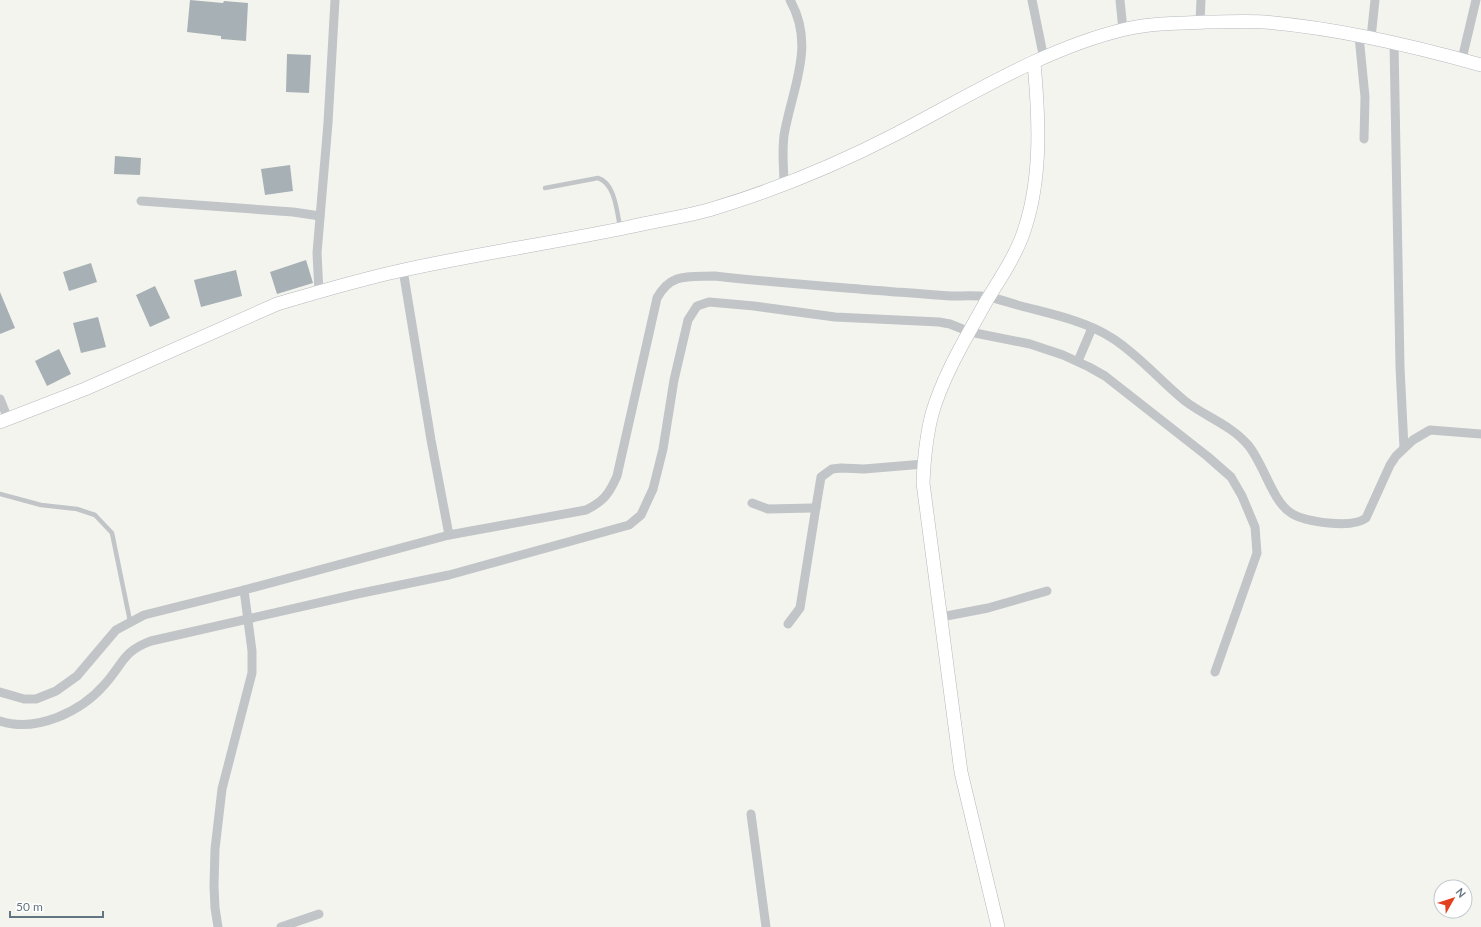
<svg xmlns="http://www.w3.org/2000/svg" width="1481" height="927" viewBox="0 0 1481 927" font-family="Lato,sans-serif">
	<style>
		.building { fill: #a7b0b4 }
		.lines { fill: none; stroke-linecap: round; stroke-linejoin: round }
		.secondary-casing { stroke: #b3b9bc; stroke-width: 14 }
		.lane { stroke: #c1c5c8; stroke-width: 4.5 }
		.street { stroke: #c1c5c8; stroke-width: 9 }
		.secondary { stroke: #fff; stroke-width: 13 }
	</style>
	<rect width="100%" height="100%" fill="#f4f4ef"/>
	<!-- building -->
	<g class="building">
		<path d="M190,0L223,3L224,1L248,3L246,41L221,39V36L187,32Z"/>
		<path d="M287,54L311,55L309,93L286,92Z"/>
		<path d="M115,156L141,158L140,175L114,174Z"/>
		<path d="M290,165L293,191L265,195L261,169Z"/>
		<path d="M306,260L313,283L277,294L270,272Z"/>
		<path d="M91,263L97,282L69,291L63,272Z"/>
		<path d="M236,270L242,296L201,307L194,280Z"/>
		<path d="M155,286L170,318L150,327L136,295Z"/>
		<path d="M0,292L15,328L0,334Z"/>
		<path d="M98,317L106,347L81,353L73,323Z"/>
		<path d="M59,349L71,374L47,386L35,361Z"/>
	</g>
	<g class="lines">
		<defs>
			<g id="secondary">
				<path d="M0,422L85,389L277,304C318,292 358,280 399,271C475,254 553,243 629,227C657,220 687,217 715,208C778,189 838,164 896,134C969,96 1045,48 1126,29C1153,23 1180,23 1207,22C1226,22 1246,21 1264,22C1337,28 1410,45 1481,65"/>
				<path d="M998,927L961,772L923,483C924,460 926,437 932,414C943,375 967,336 987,300C1001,277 1017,254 1025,228C1042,176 1039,117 1034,63"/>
			</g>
		</defs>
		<!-- secondary casing -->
		<use href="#secondary" class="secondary-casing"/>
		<!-- lane -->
		<g class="lane">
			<path d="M545,188L598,178C615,183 617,212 620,227"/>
			<path d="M0,494L41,505L77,509L95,515L112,533L130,621"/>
		</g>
		<!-- street -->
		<g class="street">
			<path d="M1032,0L1044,59"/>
			<path d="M1120,0L1123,30"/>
			<path d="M1200,22L1201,0"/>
			<path d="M1359,36L1365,97L1364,139"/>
			<path d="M1371,38L1375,0"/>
			<path d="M1394,43L1400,367L1404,448"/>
			<path d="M1462,59L1476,0"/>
			<path d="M784,185C784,168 781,147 785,130C794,84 815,44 790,0"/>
			<path d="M141,201L293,212L320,216"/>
			<path d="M319,292L317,253L328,123L335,0"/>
			<path d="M1078,361L1092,328"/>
			<path d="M0,399L8,419"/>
			<path d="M752,503L768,509L812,508L816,507L821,477L832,469L841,468L864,469L924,464"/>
			<path d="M449,535L586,510C604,501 609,494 617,476L657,298C671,272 689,277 715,276C775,283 836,287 896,292C915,293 933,295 952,296C964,296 977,295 989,297C999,299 1010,303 1021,306C1051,314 1086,321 1112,338C1139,355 1160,381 1185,401C1206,417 1231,425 1248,445C1264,464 1272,501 1291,513C1305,522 1352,529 1366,518L1390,465L1396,456L1413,440L1430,430L1481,434"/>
			<path d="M941,617L988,608L1047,591"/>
			<path d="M788,624L800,608L816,507"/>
			<path d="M0,692L24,699H36L56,691L77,676L116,630L144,615L244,590L449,535L431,440L403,270"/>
			<path d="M0,721C36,733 81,712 105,684C123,664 123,651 151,641L357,594L449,575L629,525L641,515L653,489L663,449L674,380L688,320L697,306L709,302L754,306L835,317L939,322L950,324L970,332L1030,344L1063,355L1089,367L1105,376L1207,456L1231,477L1242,496L1255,527L1257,553L1215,672"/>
			<path d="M751,814L766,927"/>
			<path d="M218,927L215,908L214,886L215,849L222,789L252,673V651L244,590"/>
			<path d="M281,927L319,914"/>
		</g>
		<!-- secondary -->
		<use href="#secondary" class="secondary"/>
	</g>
	<!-- north arrow -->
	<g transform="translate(1453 899) rotate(51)"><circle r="19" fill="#ffffff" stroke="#c0c8cd"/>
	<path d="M0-3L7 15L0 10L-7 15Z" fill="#e34020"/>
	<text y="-6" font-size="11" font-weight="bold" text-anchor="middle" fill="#627581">N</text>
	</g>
	<!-- scale -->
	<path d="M10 911v6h93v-6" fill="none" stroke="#627581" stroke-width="2"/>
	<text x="16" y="911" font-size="12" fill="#627581" stroke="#ffffff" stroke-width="3" paint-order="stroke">50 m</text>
</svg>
